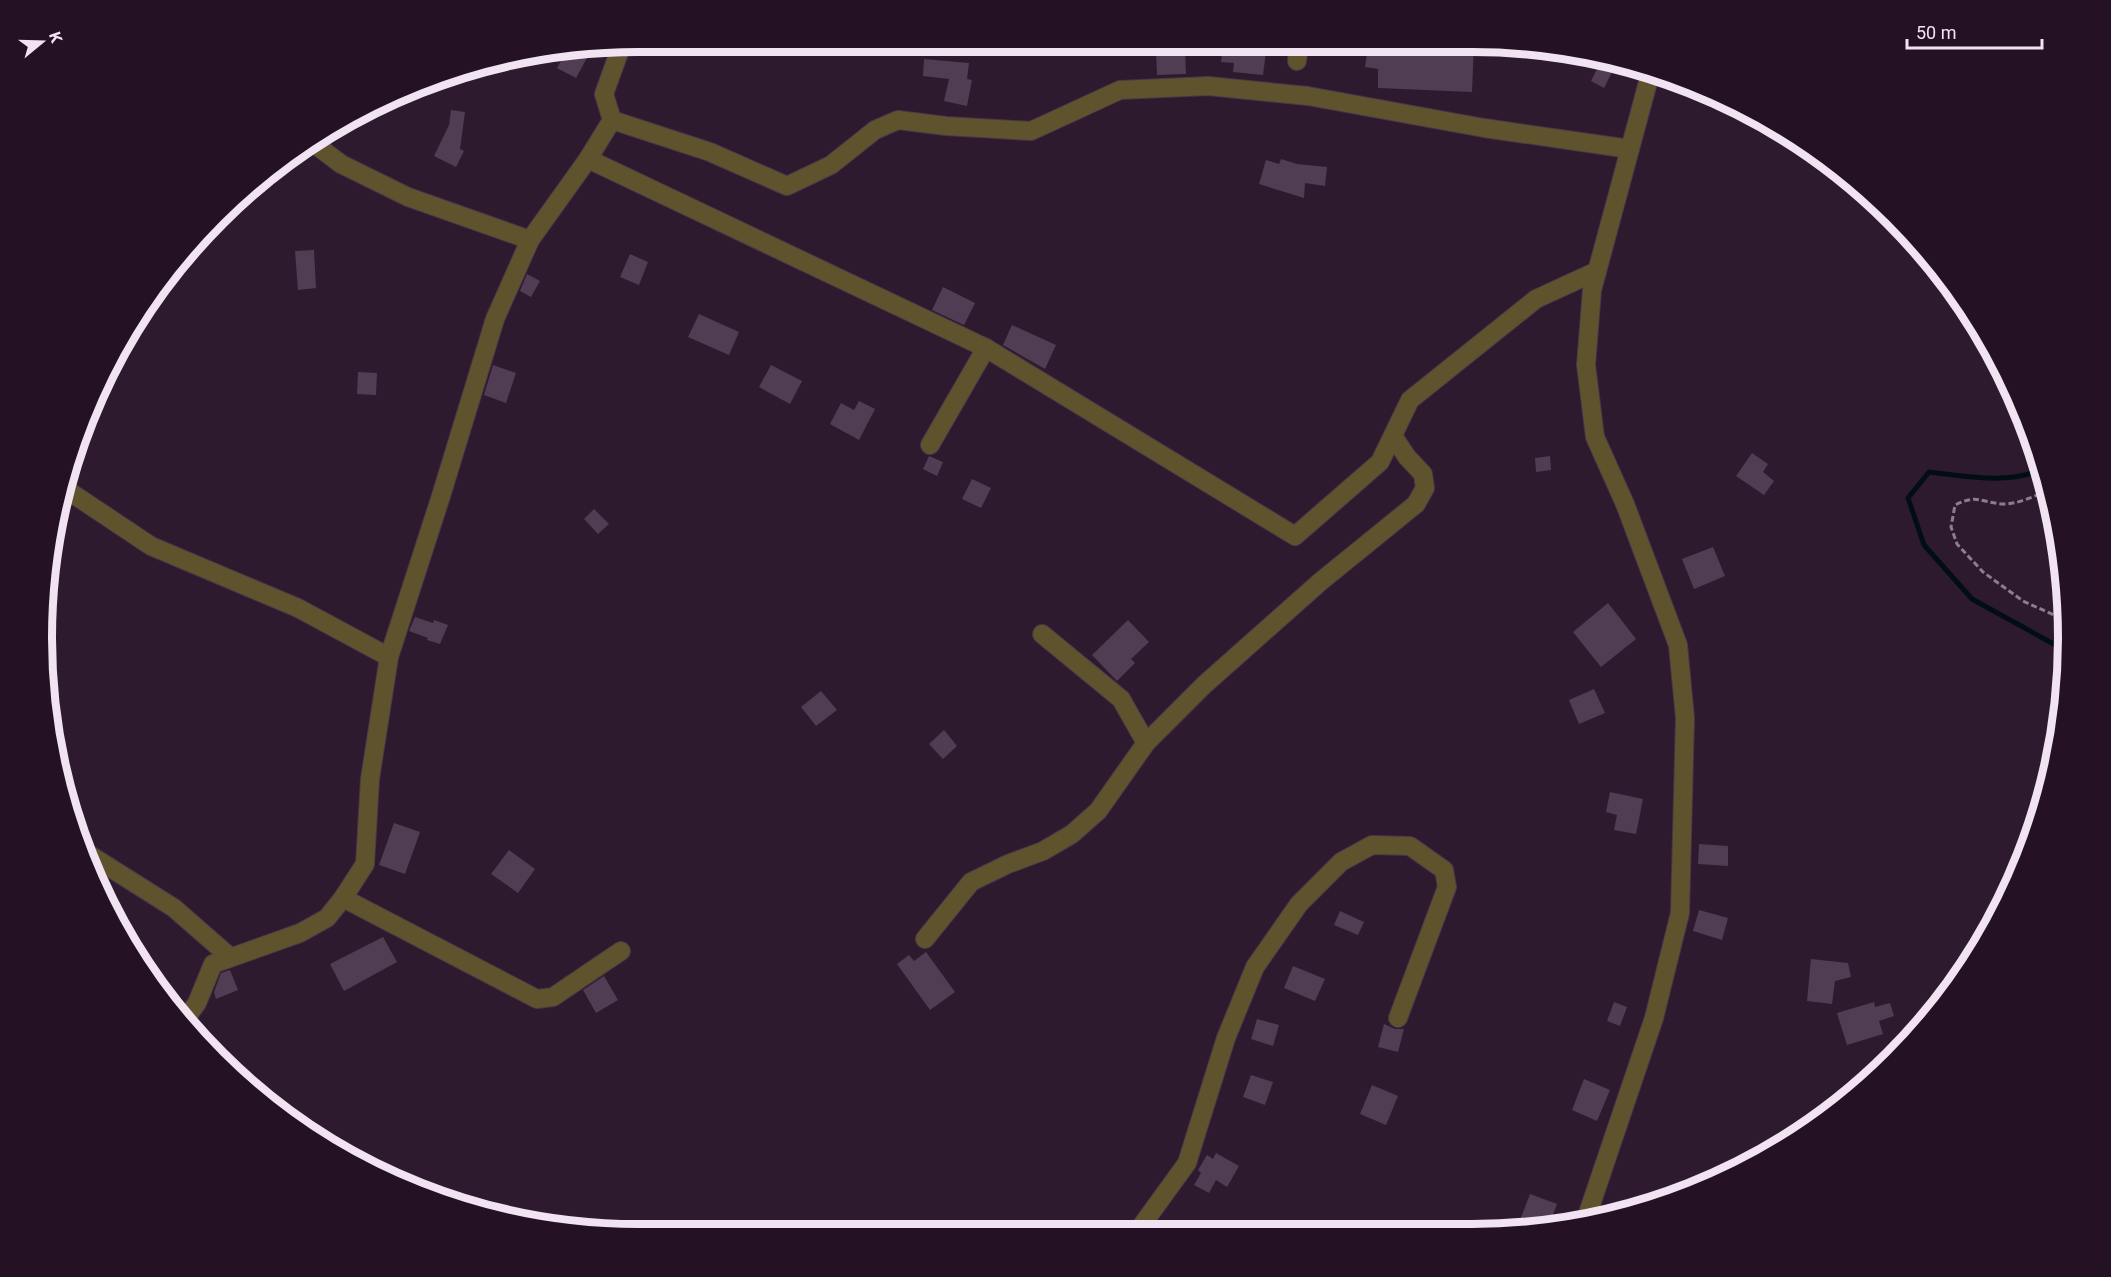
<svg xmlns="http://www.w3.org/2000/svg" width="2111" height="1277" viewBox="0 0 2111 1277" font-family="Roboto,sans-serif">
	<style>
		.lines { fill: none; stroke-linecap: round; stroke-linejoin: round }
		.stream { stroke: #010f14; stroke-width: 5 }
		.building { fill: #513d53 }
		.minor-casing { stroke: #493649; stroke-width: 20 }
		.path { stroke: #8d7c8d; stroke-width: 3; stroke-dasharray: 6 3; stroke-linecap: butt }
		.minor { stroke: #5f532e; stroke-width: 18 }
		.rim { fill: none; stroke: #f1e3f1; stroke-width: 8 }
	</style>
	<rect width="100%" height="100%" fill="#2e1a2e"/>
	<g class="lines">
		<!-- stream -->
		<path class="stream" d="M2041,469C2013,485 1961,476 1929,472L1908,498L1924,545L1972,599L2068,652"/>
	</g>
	<!-- building -->
	<g class="building">
		<path d="M1474,43L1472,92L1378,88V69L1365,67L1368,47L1379,48V44Z"/>
		<path d="M1232,44H1267L1263,75L1233,72L1234,63L1221,62L1223,47L1231,48Z"/>
		<path d="M569,48L587,58L576,78L557,68Z"/>
		<path d="M1185,48L1186,74L1157,75L1156,49Z"/>
		<path d="M924,59L969,63L967,79L972,80L967,106L944,101L949,79L923,76Z"/>
		<path d="M1601,61L1614,68L1604,88L1591,81Z"/>
		<path d="M451,110L465,112L460,149L464,151L456,167L434,156L449,125Z"/>
		<path d="M1281,159L1297,164L1327,167L1325,186L1305,183L1304,198L1259,184L1266,160L1279,164Z"/>
		<path d="M314,250L316,288L298,290L295,251Z"/>
		<path d="M630,254L648,262L639,285L620,277Z"/>
		<path d="M527,274L540,281L531,297L520,291Z"/>
		<path d="M943,287L975,303L964,325L932,310Z"/>
		<path d="M699,314L739,332L729,355L688,337Z"/>
		<path d="M1012,325L1056,345L1045,369L1003,345Z"/>
		<path d="M493,365L516,373L506,403L484,395Z"/>
		<path d="M771,365L802,381L790,404L759,387Z"/>
		<path d="M358,372L377,373L376,395L357,394Z"/>
		<path d="M859,401L875,409L859,440L830,424L841,403L854,410Z"/>
		<path d="M1752,453L1768,464L1763,472L1774,481L1764,495L1736,476Z"/>
		<path d="M929,456L943,462L937,476L923,469Z"/>
		<path d="M1550,456L1551,470L1536,472L1535,458Z"/>
		<path d="M972,479L991,488L981,508L962,499Z"/>
		<path d="M594,509L609,524L598,534L584,519Z"/>
		<path d="M1713,547L1725,576L1694,589L1682,559Z"/>
		<path d="M1608,603L1636,639L1601,667L1573,632Z"/>
		<path d="M415,617L433,623L434,620L448,625L440,644L427,640L428,638L409,631Z"/>
		<path d="M1128,620L1149,642L1131,659L1135,663L1117,681L1092,655Z"/>
		<path d="M1594,689L1605,713L1579,724L1569,700Z"/>
		<path d="M821,691L837,710L816,726L801,707Z"/>
		<path d="M944,730L957,746L943,759L929,744Z"/>
		<path d="M1610,792L1643,799L1636,834L1614,830L1617,815L1606,812Z"/>
		<path d="M394,823L420,832L405,874L379,865Z"/>
		<path d="M1699,844L1728,846V866L1698,864Z"/>
		<path d="M509,850L535,869L518,893L491,874Z"/>
		<path d="M1699,910L1728,918L1722,940L1693,931Z"/>
		<path d="M1340,911L1364,922L1358,935L1334,925Z"/>
		<path d="M383,937L397,962L344,991L330,964Z"/>
		<path d="M926,952L955,992L930,1010L897,964L909,955L914,961Z"/>
		<path d="M1811,959L1848,963L1851,977L1835,981L1832,1004L1807,1001Z"/>
		<path d="M1293,966L1325,979L1315,1001L1284,988Z"/>
		<path d="M230,970L238,990L216,999L214,992L221,973Z"/>
		<path d="M604,976L618,1000L596,1013L583,990Z"/>
		<path d="M1614,1002L1627,1007L1620,1026L1607,1021Z"/>
		<path d="M1874,1002L1875,1007L1890,1003L1894,1016L1879,1021L1883,1034L1847,1045L1837,1013Z"/>
		<path d="M1257,1019L1279,1025L1273,1046L1251,1039Z"/>
		<path d="M1384,1024L1395,1029H1404L1398,1052L1378,1047Z"/>
		<path d="M1251,1075L1273,1082L1265,1105L1243,1097Z"/>
		<path d="M1584,1079L1610,1090L1597,1121L1572,1110Z"/>
		<path d="M1372,1085L1398,1096L1386,1125L1360,1114Z"/>
		<path d="M1216,1153L1239,1166L1227,1187L1216,1180L1209,1193L1194,1185L1201,1173L1198,1170L1207,1155L1213,1159Z"/>
		<path d="M1530,1194L1557,1204L1547,1230H1536L1519,1223Z"/>
	</g>
	<g class="lines">
		<defs>
			<g id="minor">
				<path d="M1297,61L1299,44"/>
				<path d="M612,120L710,152L787,186L831,165L875,130L898,120L946,126L1031,131L1120,90L1208,86L1308,96L1484,128L1630,149"/>
				<path d="M312,142L341,164L408,197L530,240"/>
				<path d="M588,159L986,348L1295,536L1380,462L1410,400L1536,299L1597,271"/>
				<path d="M930,445L986,348"/>
				<path d="M64,488L151,546L298,608L389,657"/>
				<path d="M1042,634L1121,699L1146,743"/>
				<path d="M82,850L174,908L230,957"/>
				<path d="M343,898L537,999L553,997L621,951"/>
				<path d="M925,939L971,882L1008,864L1043,851L1072,834L1098,811L1146,743L1204,685L1320,582L1416,504L1425,488L1423,474L1407,457L1393,436"/>
				<path d="M183,1022L197,1003L213,964L300,933L327,918L343,898L365,864L370,779L389,657L441,496L495,319L530,240L588,159L612,120L604,94L621,47"/>
				<path d="M1585,1222L1654,1018L1680,913L1685,718L1678,645L1625,504L1595,437L1586,365L1592,290L1651,71"/>
				<path d="M1137,1232L1187,1163L1226,1038L1255,967L1299,904L1341,862L1372,845L1410,846L1444,870L1447,887L1398,1018"/>
			</g>
		</defs>
		<!-- minor casing -->
		<use href="#minor" class="minor-casing"/>
		<!-- path -->
		<path class="path" d="M2048,490C2036,496 2015,505 2002,504C1979,502 1978,494 1955,505L1951,527L1957,544L1983,572L2023,601L2067,621"/>
		<!-- minor -->
		<use href="#minor" class="minor"/>
	</g>
	<!-- crop -->
	<path d="M0 0H2111V1277H0ZM638 52H1472A586 586 0 0 1 2058 638V638A586 586 0 0 1 1472 1224H638A586 586 0 0 1 52 638V638A586 586 0 0 1 638 52Z" fill="#241124" fill-rule="evenodd"/>
	<path class="rim" d="M638 52H1472A586 586 0 0 1 2058 638V638A586 586 0 0 1 1472 1224H638A586 586 0 0 1 52 638V638A586 586 0 0 1 638 52Z"/>
	<!-- north arrow -->
	<g transform="translate(42 42) rotate(71)" stroke="#241124" stroke-width="4.5" paint-order="stroke">
	<path d="M0-4.5L10 22L0 15L-10 22Z" fill="#f1e3f1"/>
	<text y="-9" font-size="16" font-weight="bold" text-anchor="middle" fill="#f1e3f1">K</text>
	</g>
	<!-- scale -->
	<path d="M1907 39v9h135v-9" fill="none" stroke="#f1e3f1" stroke-width="3"/>
	<text x="1916" y="39" font-size="18" fill="#f1e3f1" stroke="#241124" stroke-width="4.5" paint-order="stroke">50 m</text>
</svg>
